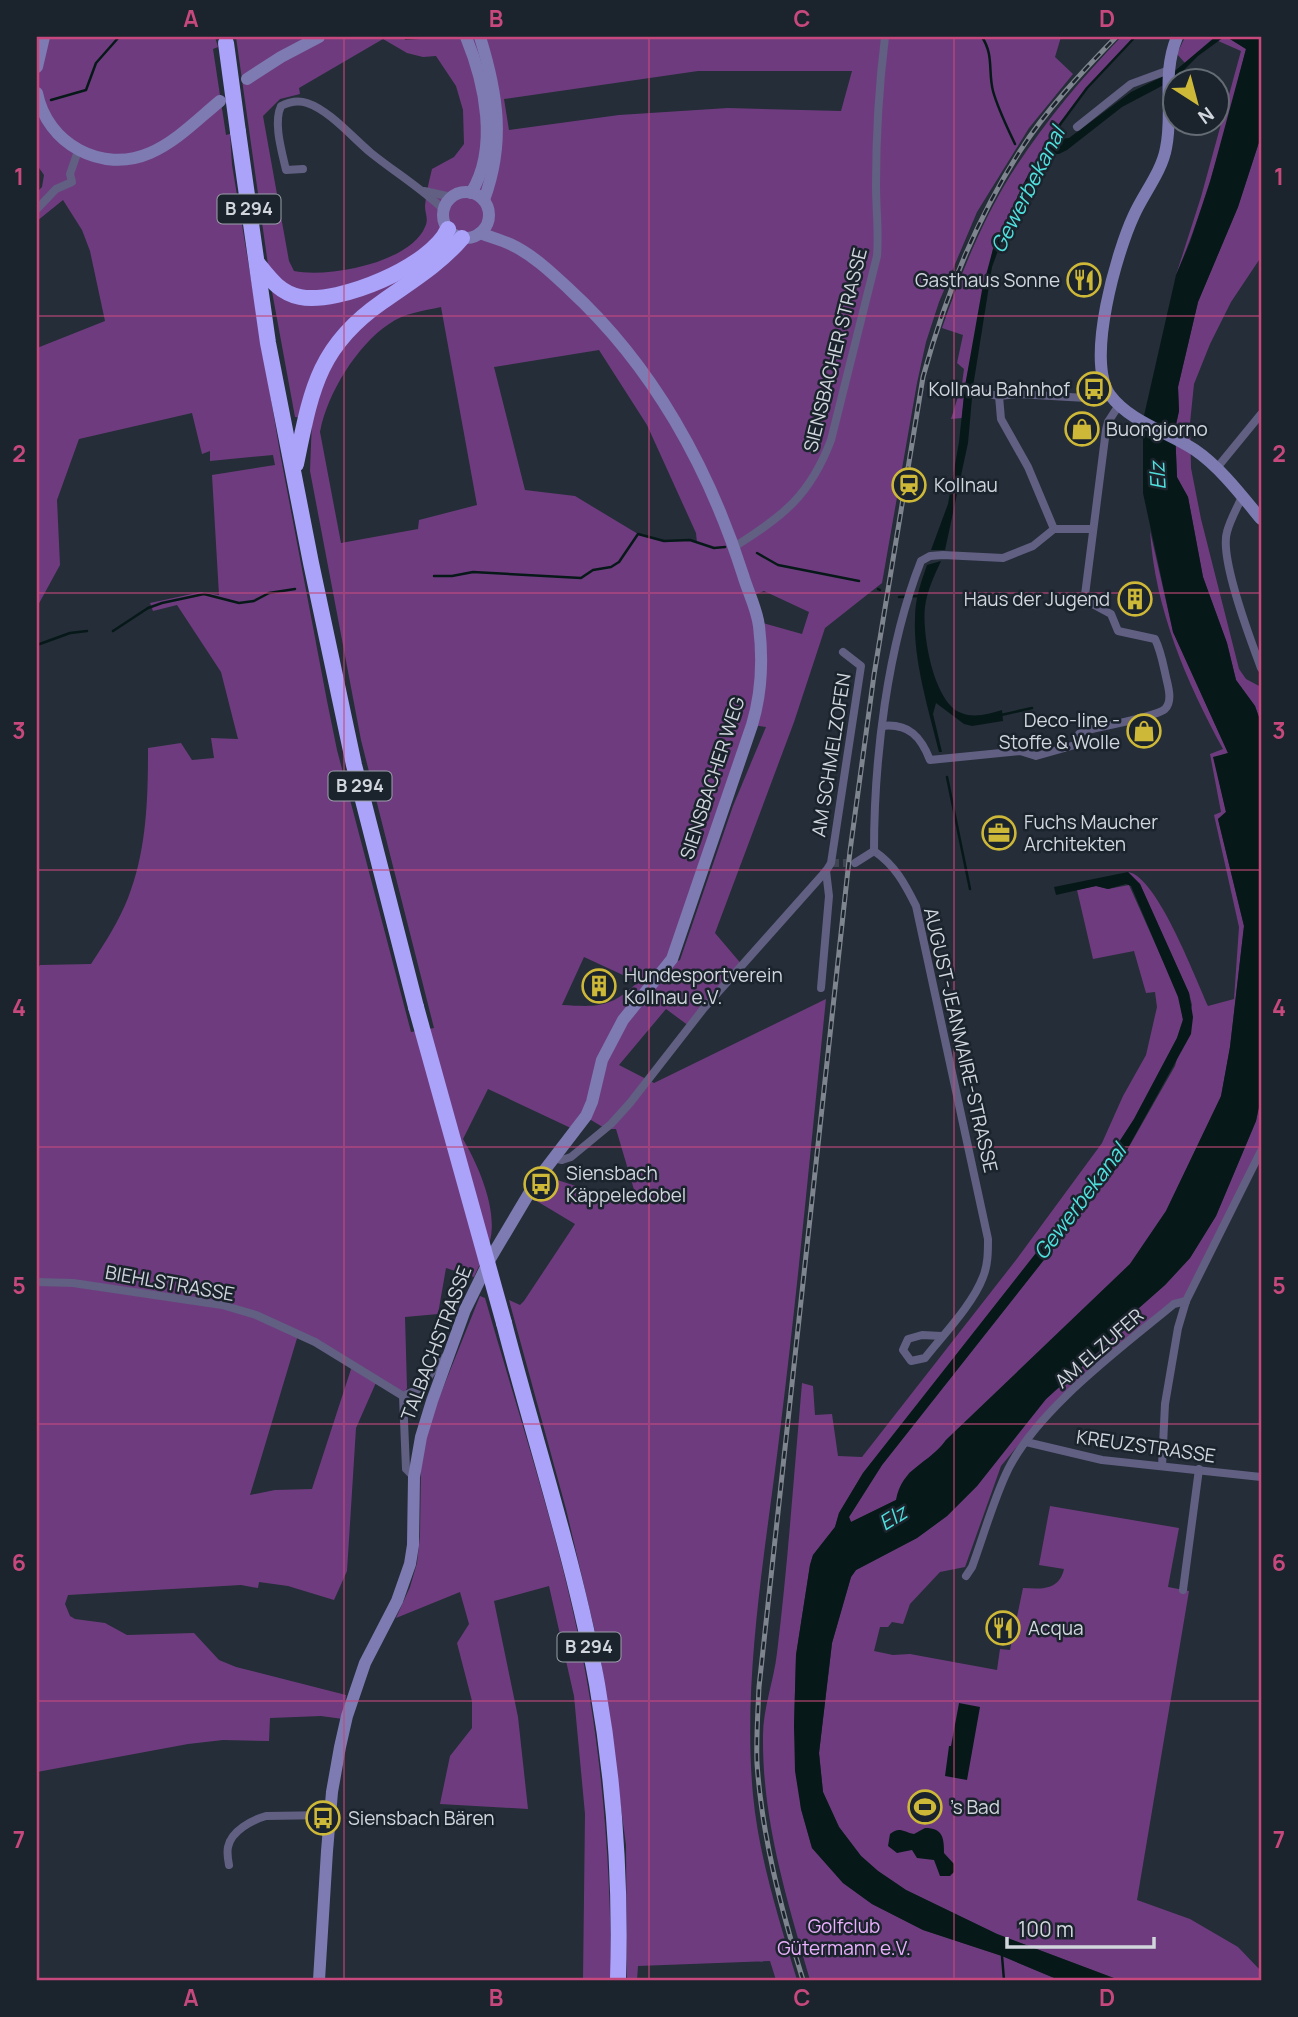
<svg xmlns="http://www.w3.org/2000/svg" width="1298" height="2017" viewBox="0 0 1298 2017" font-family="Manrope,sans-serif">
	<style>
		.green { fill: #6e3c7e; fill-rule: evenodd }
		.water { fill: #061918 }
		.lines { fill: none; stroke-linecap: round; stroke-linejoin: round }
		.stream { stroke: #061918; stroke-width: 2.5 }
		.street-tunnel { stroke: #3f4651; stroke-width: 8; stroke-dasharray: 8 4; stroke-linecap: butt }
		.street { stroke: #615f82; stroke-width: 8 }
		.secondary { stroke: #7e7bb2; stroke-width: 12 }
		.highway { stroke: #aaa3f9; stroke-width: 16 }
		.rail-casing { stroke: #7f858e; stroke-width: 5 }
		.rail { stroke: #1b232d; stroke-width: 2.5; stroke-dasharray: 8; stroke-linecap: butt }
		.highway-bridge { stroke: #aaa3f9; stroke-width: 16 }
		.grid { fill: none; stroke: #c6487c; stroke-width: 2; stroke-opacity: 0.55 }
		.labels { text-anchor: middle; stroke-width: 5; stroke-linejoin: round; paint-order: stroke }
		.shield { fill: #1b232d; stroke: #9aa0a8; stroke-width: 2 }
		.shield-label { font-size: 18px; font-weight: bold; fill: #d1d6dd }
		.poi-label { font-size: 19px; fill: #d1d6dd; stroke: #1b232d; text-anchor: start }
		.street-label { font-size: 19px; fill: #d1d6dd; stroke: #1b232d }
		.park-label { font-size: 19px; fill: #ebb1fe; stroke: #1b232d }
		.water-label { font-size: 21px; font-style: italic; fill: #4fe1de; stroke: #1b232d }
		.neatline { fill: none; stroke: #c6487c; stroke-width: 2.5 }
		.grid-label { font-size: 23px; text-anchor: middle; font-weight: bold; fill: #c6487c }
	</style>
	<rect width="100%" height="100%" fill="#252d38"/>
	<!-- green -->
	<g class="green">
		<path d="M37,37H215L218,47L213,49L226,135L230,134L232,165L280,453L327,701L337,750L411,1032L434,1028L361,740L310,471L312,419L295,417L271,286L236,37H404L405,40L435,38L433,37H1061L1055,57L1073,74L1029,128L977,212L939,302L926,342L917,383L882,583L825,628L794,722L715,933L743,966L689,1026L666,1009L619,1065L654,1083L826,999C811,1143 798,1287 780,1431C766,1548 742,1677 753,1795C759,1858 779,1919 797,1980H776L770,1961L638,1966L637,1980H627L626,1845L600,1653L566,1509L509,1300L520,1305L524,1301L575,1224L535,1200L537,1192L548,1177L579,1187L599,1202L635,1193L616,1129H606L586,1117L575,1130L488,1089L463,1139C478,1165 498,1209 490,1241C487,1253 479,1265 474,1277L446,1268L438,1314L405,1317L407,1388L405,1392L399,1391L378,1378L356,1428L347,1571L334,1600L288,1586L259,1582L258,1588L241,1585L68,1595L65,1604L70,1616L75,1619L105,1623L127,1635L194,1633L219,1660L236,1667L346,1695L343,1719L321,1716L270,1718L269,1741L223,1740L188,1744L37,1772V970L40,965L91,964C105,943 119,921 128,898C147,850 148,798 148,748L181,743L192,760L214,758L211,738L238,739L221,672L177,605L153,611L150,603L201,592L219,595L212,475L275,465L273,455L210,461V451L202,454L192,413L79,439L57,500L60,565L37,607V348L105,321L90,251L82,230L63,200L37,221V192L42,187L44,175L37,165ZM383,39L407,53L423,57L436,56L456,86L463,110L464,144L454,157L432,169C429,181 426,194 425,206C425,214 429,219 425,227C410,263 328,278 294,271L289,261L263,116L280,99L300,94L299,88ZM698,71H852L841,111L728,108L619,115L509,130L504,99ZM441,307L477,505L419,520L418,529L341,543L320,432C327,394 357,345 389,324C404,313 423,311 441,307ZM599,350L647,425L696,533L697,543L690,540L664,541L638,534L575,496L525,490L494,367ZM764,591L809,612L802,634L759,622L751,596ZM753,725L766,727L733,806L680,960L667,966L680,937ZM584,957L638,982C610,1008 599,1007 562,1005ZM298,1335L352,1366L312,1489L275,1490L250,1495Z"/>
		<path d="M1121,37H1135L1087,88L1052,133L1026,179L993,249L965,386L962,418L951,419L962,384L964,369L957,363L963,335L942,328C960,276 981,223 1010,176C1042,125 1080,80 1121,37Z"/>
		<path d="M1185,37H1231L1230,39L1246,49C1227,125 1207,202 1176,275L1201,197L1241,51L1216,40L1185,63L1177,54Z"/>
		<path d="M1261,136V257L1231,302L1210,344L1194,384L1190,423L1191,468L1201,519L1239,669L1246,679L1261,687V723L1255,706L1236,680L1227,643L1203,577L1188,497L1177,478L1175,429L1179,411L1178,387L1198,302L1238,207Z"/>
		<path d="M1150,531L1173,632L1228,753L1214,758L1226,812L1218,819L1244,926L1230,1047L1221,1097L1166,1211L1130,1264L946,1440L938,1451L909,1473L896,1500L851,1522L849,1517L882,1465L1118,1166L1175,1066L1192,1005L1189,993L1140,884L1128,872C1157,876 1195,978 1208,1006L1234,999L1239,927L1214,815L1221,812L1210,754L1223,749C1186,681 1155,609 1150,531Z"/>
		<path d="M1129,885L1179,997L1183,1019L1177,1038L1134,1119L1099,1173L863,1473L839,1513L835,1527L813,1555L810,1565L796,1655L794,1726L801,1809L812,1848L843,1883L872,1904L923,1930L1002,1956L1059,1980H810C787,1900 762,1820 763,1736C763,1708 774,1680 777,1653C788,1563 794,1473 802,1383L813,1386L815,1415L832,1414L838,1456L862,1457L1016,1260L1102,1143L1123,1096L1146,1055L1157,1007L1155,992L1146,993L1134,951L1093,959L1077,890L1096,886L1108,889Z"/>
		<path d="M1261,1098V1151L1186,1301L1174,1304L1051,1406L1001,1466L965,1567L940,1572L910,1604L903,1624L892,1622L888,1627H880L874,1651L893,1655L910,1654L997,1670L1000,1649L1010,1650L1023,1588C1041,1589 1059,1591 1064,1569L1039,1565L1050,1506L1179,1528L1168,1587L1189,1591L1137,1900L1190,1919L1238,1947L1261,1971V1980H1119L997,1934L906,1890L878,1871L861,1856L839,1827L823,1792L819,1753L832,1643L851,1577L856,1570L917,1538L947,1516L977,1486L1046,1399L1107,1344L1131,1315L1165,1285L1190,1258L1216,1216L1256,1121Z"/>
		<path d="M480,1296L485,1298C515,1403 550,1508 574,1616C601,1736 611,1858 611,1980H583L585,1814L574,1696L549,1586L494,1601L518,1717L528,1809L440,1804L450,1756L472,1728V1701L457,1643L469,1624L460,1592L396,1618L410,1587L417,1563L420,1536L421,1464L427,1428Z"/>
	</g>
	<!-- water -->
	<g class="water">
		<path d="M1215,37H1224L1198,56L1175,79L1122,107L1067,150L1059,154H1047L1003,237L992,267L973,387L968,443L945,550H931L948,504L959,442L965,386L982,290L993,249L1026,179L1052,133L1060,139L1069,138L1131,92L1176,70Z"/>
		<path d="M1231,37H1261V136L1238,207L1198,302L1178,387L1179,411L1175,429L1177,477L1188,497L1203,577L1227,643L1236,680L1255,706L1261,723V1097L1256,1121L1216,1216L1190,1258L1165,1285L1131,1315L1107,1344L1046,1399L977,1486L947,1516L917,1538L856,1570L851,1577L832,1643L819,1753L823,1792L839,1827L861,1856L878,1871L906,1890L997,1934L1119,1980H1059L1002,1956L923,1930L872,1904L843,1883L812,1848L801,1809L795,1771L794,1726L796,1655L810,1565L813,1555L835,1527L839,1513L863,1473L1099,1173L1134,1119L1177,1038L1183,1020L1178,997L1131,886L1126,884L1108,889L1096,886L1056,895L1054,887L1128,872L1140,884L1189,993L1193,1017L1191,1034L1118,1166L882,1465L849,1517L851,1522L896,1500C902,1467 929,1464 946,1440L1130,1264L1166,1211L1221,1096L1230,1047L1244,926L1218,819L1226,812L1213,757L1228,753L1173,632L1143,493V420L1176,275L1190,242L1210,182L1246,49L1230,39Z"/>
		<path d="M941,561C934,576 927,591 925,607C922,633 933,699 959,712C973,719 988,714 1002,710L1003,721L972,726L964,724L936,703L933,714L942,752H939C929,711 913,660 915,618C915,599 921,582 927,565Z"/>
		<path d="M959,1703L980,1707L967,1780L945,1776L949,1746H951Z"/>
		<path d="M925,1828C943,1828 944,1838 944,1853L954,1864V1872L950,1876H940L934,1860L917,1858L912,1850L897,1853L888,1846L890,1834C899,1826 904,1832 914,1834Z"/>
	</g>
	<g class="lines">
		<!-- stream -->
		<g class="stream">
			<path d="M982,37C994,55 988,72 993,91C998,109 1007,127 1015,144"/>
			<path d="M51,100L86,90L96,63L119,37"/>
			<path d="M1053,134L1087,88L1135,37"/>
			<path d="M757,553L778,565L859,581"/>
			<path d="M434,576H452L473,572L581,578L593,570L611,567L619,562L638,534L664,541L690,540L714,548L725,547"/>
			<path d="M878,589L880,590"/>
			<path d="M899,597L920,596"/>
			<path d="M113,631L148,608L162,603L204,594L239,603L254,601L269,593L295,589"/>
			<path d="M37,645L70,633L87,631"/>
			<path d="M1001,715L1032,708"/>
			<path d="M947,777L970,889"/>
			<path d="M1002,1956L1004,1980"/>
		</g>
		<!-- street-tunnel -->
		<path class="street-tunnel" d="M831,863H855"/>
		<!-- street -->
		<g class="street">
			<path d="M1077,127L1131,84L1169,70"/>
			<path d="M303,169L286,170C282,152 273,123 281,106C289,102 298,100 307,103C329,110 353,138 371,153C396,173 421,188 444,210"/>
			<path d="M424,191L452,197"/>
			<path d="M37,209L56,189L72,182L70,174L78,151"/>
			<path d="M973,391L999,396L1017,394L1086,398"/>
			<path d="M999,396L1001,419L1028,467L1054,529"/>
			<path d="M1216,469L1261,414"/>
			<path d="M1242,497C1237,508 1230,520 1227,532C1219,558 1251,641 1261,668"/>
			<path d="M734,547C783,516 810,496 831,440L877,256C879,232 876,209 876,185C876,135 879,86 885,37"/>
			<path d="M882,726C909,723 921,737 930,760L1020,751L1036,756L1075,745L1079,734L1084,731C1099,727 1156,717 1165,709C1173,701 1168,686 1166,677C1163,664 1161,651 1155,639L1118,631L1111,614L1085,600V595L1106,430L1108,422L1119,405"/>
			<path d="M874,851C895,865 905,884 916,906L988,1239C988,1252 988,1265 983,1277C973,1304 943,1335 925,1358L911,1361L903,1350L908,1339L922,1335L942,1336"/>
			<path d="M874,851C874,760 887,647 921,561L930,556L943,555L1003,558L1033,546L1054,529H1093"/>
			<path d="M855,863L874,851"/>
			<path d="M821,988L829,896L826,871"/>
			<path d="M553,1158L562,1160L571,1157L611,1124L630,1103L704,1008L826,871L831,863L861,666L843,652"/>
			<path d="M37,1282L73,1283L222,1305L256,1315L315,1342L403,1396"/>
			<path d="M1026,1442L1102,1460L1261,1477"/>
			<path d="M1162,1466L1165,1404L1178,1328L1186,1301L1261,1151"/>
			<path d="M414,1477L406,1469L403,1396L421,1388L440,1360L448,1355"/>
			<path d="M966,1576L972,1567C983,1537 992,1505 1005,1476C1033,1412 1121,1348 1174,1304L1186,1301"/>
			<path d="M1183,1590L1199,1469"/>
			<path d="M229,1865C228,1860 227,1852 228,1847C231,1831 252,1820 266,1816L330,1815"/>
		</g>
		<!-- secondary -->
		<g class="secondary">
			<path d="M466,37C485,83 499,148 471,193"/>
			<path d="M480,37C498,95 505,143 484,200"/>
			<path d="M1177,37C1161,76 1174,110 1166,148C1162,171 1144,193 1134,215C1117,251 1085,361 1110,395C1130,422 1168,432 1195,450C1220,467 1242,496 1261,519"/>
			<path d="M37,67L44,37"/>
			<path d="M247,79L281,57L319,37"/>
			<path d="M37,93C47,144 102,174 150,153C176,142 198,119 220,101"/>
			<circle cx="466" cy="215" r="23"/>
			<path d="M319,1980L327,1851L332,1792L340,1747L347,1716L365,1663L397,1601L410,1564L413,1545L414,1477L421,1437L432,1401L465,1310L490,1259L537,1180L586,1116L592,1102L602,1060L623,1020L672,959L752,725C762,692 763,659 759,626C757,609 748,592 743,575C709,468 653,366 569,289C552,273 532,254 510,244C501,240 490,237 480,233"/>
		</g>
		<!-- highway -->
		<g class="highway">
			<path d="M238,132L268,343L311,563L354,765L416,1007"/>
			<path d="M258,264C270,279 280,293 300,297C338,305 432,266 448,229"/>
			<path d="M296,464C311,392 317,347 382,302C410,282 439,265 462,238"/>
			<path d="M504,1323C535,1443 575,1562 597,1684C614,1781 621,1881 618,1980"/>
		</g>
		<defs>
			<path id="rail" d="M803,1980C781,1909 762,1837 757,1763C756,1738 758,1712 759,1687L850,851L874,675L923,377C945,297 975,221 1020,151C1046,110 1082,72 1116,37"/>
		</defs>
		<!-- rail casing -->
		<use href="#rail" class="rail-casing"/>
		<!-- rail -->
		<use href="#rail" class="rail"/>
		<!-- highway-bridge -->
		<g class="highway-bridge">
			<path d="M226,43L238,132"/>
			<path d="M416,1007L504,1323"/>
		</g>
	</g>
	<!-- grid -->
	<path class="grid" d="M344,37V1980M649,37V1980M954,37V1980M37,316H1261M37,593H1261M37,870H1261M37,1147H1261M37,1424H1261M37,1701H1261"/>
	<!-- icons -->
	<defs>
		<symbol id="restaurant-ring" viewBox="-11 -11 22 22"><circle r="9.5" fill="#1b232d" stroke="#ceb838" stroke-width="1.5"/><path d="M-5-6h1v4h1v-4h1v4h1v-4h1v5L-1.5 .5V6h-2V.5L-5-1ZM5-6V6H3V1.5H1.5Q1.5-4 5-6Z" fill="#ceb838"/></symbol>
		<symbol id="bus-ring" viewBox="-11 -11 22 22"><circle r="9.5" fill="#1b232d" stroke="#ceb838" stroke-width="1.5"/><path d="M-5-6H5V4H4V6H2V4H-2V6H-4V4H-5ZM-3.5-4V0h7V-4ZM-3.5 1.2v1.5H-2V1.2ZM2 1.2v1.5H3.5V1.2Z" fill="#ceb838"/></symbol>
		<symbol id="shop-ring" viewBox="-11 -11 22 22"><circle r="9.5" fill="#1b232d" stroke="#ceb838" stroke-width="1.5"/><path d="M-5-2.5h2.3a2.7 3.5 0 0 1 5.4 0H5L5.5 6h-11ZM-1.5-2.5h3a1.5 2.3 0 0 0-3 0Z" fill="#ceb838"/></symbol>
		<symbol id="station-ring" viewBox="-11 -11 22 22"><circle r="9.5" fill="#1b232d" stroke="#ceb838" stroke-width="1.5"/><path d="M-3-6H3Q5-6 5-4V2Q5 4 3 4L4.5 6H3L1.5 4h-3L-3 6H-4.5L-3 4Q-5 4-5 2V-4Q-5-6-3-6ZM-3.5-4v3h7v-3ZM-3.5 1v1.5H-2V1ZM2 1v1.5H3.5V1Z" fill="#ceb838"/></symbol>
		<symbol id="building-ring" viewBox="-11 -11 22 22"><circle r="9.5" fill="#1b232d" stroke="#ceb838" stroke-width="1.5"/><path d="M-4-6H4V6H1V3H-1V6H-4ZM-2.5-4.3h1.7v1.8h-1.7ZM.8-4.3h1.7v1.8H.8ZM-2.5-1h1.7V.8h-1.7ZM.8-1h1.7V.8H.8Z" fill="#ceb838"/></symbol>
		<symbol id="office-ring" viewBox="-11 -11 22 22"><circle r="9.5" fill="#1b232d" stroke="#ceb838" stroke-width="1.5"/><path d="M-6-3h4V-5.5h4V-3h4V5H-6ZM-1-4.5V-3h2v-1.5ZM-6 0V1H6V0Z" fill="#ceb838"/></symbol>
		<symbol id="stadium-ring" viewBox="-11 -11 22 22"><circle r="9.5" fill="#1b232d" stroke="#ceb838" stroke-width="1.5"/><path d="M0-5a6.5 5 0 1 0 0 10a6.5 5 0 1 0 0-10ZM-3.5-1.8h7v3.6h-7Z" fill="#ceb838"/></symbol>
	</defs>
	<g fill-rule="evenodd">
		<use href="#restaurant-ring" x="1065" y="261" width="38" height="38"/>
		<use href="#bus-ring" x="1075" y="370" width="38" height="38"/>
		<use href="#shop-ring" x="1063" y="410" width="38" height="38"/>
		<use href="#station-ring" x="890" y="466" width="38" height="38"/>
		<use href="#building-ring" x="1116" y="580" width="38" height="38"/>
		<use href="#shop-ring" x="1125" y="712" width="38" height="38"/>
		<use href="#office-ring" x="980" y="814" width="38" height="38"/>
		<use href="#building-ring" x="580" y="967" width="38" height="38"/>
		<use href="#bus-ring" x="522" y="1165" width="38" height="38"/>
		<use href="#restaurant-ring" x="984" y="1609" width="38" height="38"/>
		<use href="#stadium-ring" x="906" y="1788" width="38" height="38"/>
		<use href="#bus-ring" x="304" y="1799" width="38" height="38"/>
	</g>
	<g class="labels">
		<!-- shield labels -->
		<g class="shield">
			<rect x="217.5" y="194.5" width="63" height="29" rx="5"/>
			<rect x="328.5" y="771.5" width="63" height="29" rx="5"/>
			<rect x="557.5" y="1632.5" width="63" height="29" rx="5"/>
		</g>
		<g class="shield-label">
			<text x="249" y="215">B 294</text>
			<text x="360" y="792">B 294</text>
			<text x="589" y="1653">B 294</text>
		</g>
		<!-- poi labels -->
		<g class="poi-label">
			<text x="1060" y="287" text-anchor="end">Gasthaus Sonne</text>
			<text x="1070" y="396" text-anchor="end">Kollnau Bahnhof</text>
			<text x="1106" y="436">Buongiorno</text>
			<text x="934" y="492">Kollnau</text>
			<text x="1110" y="606" text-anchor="end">Haus der Jugend</text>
			<text x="1120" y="727" text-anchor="end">Deco-line -<tspan x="1120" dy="22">Stoffe &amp; Wolle</tspan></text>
			<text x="1024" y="829">Fuchs Maucher<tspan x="1024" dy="22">Architekten</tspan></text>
			<text x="624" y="982">Hundesportverein<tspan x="624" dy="22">Kollnau e.V.</tspan></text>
			<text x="566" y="1180">Siensbach<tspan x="566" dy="22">Käppeledobel</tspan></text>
			<text x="1028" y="1635">Acqua</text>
			<text x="950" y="1814">'s Bad</text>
			<text x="348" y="1825">Siensbach Bären</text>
		</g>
		<!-- street labels -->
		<g class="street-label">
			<text transform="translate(835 350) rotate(-76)" y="7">SIENSBACHER STRASSE</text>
			<text transform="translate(831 755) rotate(-81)" y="7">AM SCHMELZOFEN</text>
			<text transform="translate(712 778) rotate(-72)" y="7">SIENSBACHER WEG</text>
			<text transform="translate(961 1040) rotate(77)" y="7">AUGUST-JEANMAIRE-STRASSE</text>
			<text transform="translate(170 1283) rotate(10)" y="7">BIEHLSTRASSE</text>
			<text transform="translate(436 1343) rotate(-69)" y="7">TALBACHSTRASSE</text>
			<text transform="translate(1099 1348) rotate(-41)" y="7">AM ELZUFER</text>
			<text transform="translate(1146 1446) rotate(8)" y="7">KREUZSTRASSE</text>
		</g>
		<!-- park labels -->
		<g class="park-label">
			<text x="844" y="1933">Golfclub<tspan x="844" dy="22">Gütermann e.V.</tspan></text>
		</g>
		<!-- water labels -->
		<g class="water-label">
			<text transform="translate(1028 190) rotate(-63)" y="7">Gewerbekanal</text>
			<text transform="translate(1158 476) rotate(-93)" y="7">Elz</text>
			<text transform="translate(1080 1202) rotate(-53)" y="7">Gewerbekanal</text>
			<text transform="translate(893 1518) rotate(-32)" y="7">Elz</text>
		</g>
	</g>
	<!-- border -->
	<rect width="1298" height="2017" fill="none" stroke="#1b232d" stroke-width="77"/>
	<!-- north arrow -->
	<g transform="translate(1196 102) rotate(144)"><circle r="33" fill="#1b232d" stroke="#646b73" stroke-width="2"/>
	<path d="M0-5L12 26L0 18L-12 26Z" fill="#ceb838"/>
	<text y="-10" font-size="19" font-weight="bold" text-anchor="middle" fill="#d1d6dd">N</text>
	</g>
	<!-- scale -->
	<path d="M1007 1937v10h147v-10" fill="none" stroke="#d1d6dd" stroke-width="3.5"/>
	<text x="1018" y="1937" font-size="21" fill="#d1d6dd" stroke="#1b232d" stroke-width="5" paint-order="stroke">100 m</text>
	<rect x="38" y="38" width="1222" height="1941" class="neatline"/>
	<g class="grid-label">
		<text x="191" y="27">A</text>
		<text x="496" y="27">B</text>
		<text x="802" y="27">C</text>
		<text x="1107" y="27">D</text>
		<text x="19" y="185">1</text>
		<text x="1279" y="185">1</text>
		<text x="19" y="462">2</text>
		<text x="1279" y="462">2</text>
		<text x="19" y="739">3</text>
		<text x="1279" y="739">3</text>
		<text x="19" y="1016">4</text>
		<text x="1279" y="1016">4</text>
		<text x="19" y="1294">5</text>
		<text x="1279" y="1294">5</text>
		<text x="19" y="1571">6</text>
		<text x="1279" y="1571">6</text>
		<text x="19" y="1848">7</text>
		<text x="1279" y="1848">7</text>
		<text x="191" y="2006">A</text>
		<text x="496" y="2006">B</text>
		<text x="802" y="2006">C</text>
		<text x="1107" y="2006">D</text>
	</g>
</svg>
